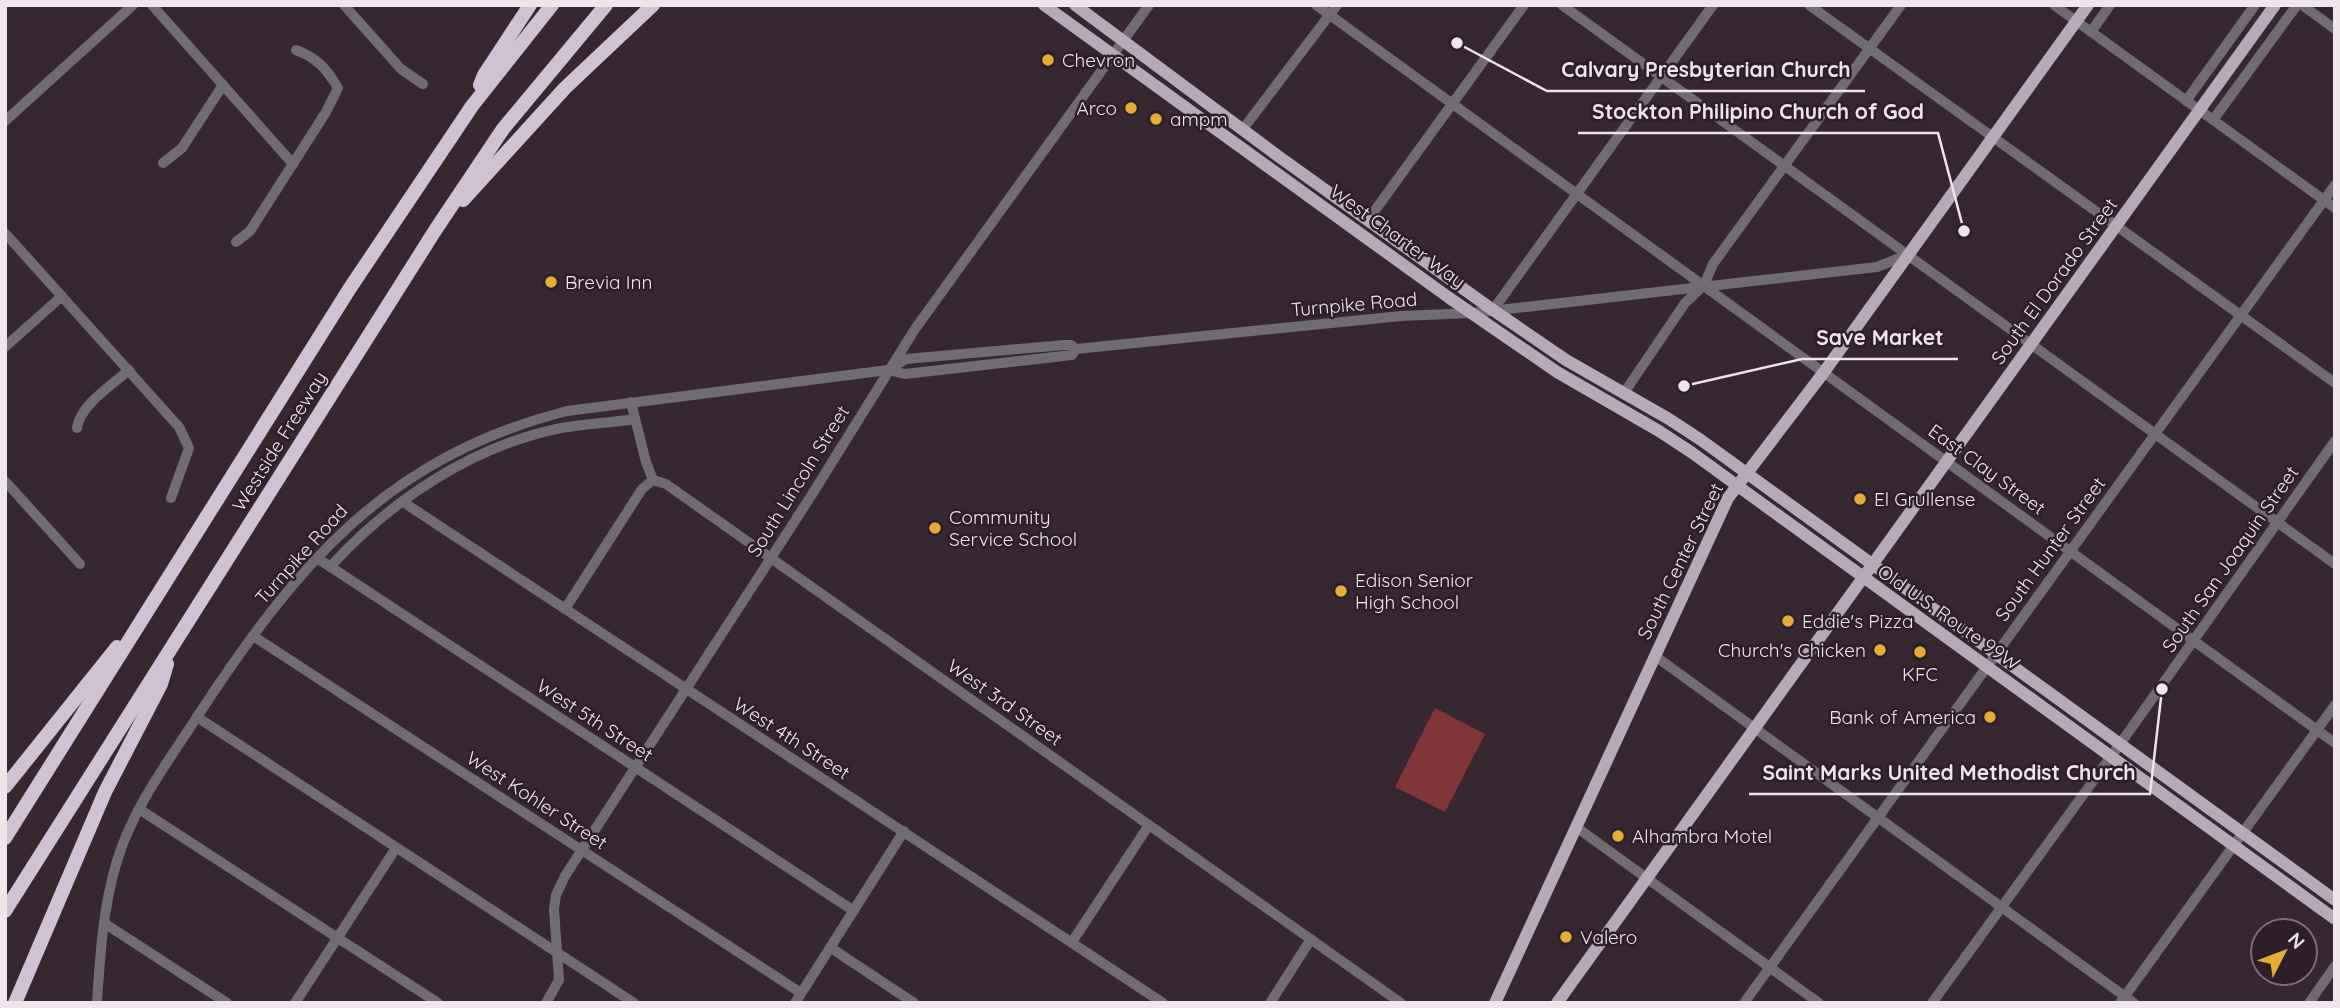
<svg xmlns="http://www.w3.org/2000/svg" width="2340" height="1008" viewBox="0 0 2340 1008" font-family="Quicksand,sans-serif">
	<style>
		.green { fill: #803638 }
		.lines { fill: none; stroke-linecap: round; stroke-linejoin: round }
		.minor { stroke: #716b72; stroke-width: 10 }
		.major { stroke: #b6a9b8; stroke-width: 12 }
		.highway { stroke: #d1c2d3; stroke-width: 14 }
		.poi-dot { fill: #e7ac37; stroke: #2d1e27; stroke-width: 2.5 }
		.labels { text-anchor: middle; stroke-width: 5; stroke-linejoin: round; paint-order: stroke }
		.poi-label { font-size: 19px; fill: #f0e5eb; stroke: #2d1e27; text-anchor: start }
		.street-label { font-size: 19px; fill: #f0e5eb; stroke: #2d1e27 }
		.leader { fill: none; stroke: #f0e5eb; stroke-width: 2.5 }
		.callout-dot { fill: #f0e5eb; stroke: #2d1e27; stroke-width: 2.5 }
		.callout-label { font-size: 21px; text-anchor: middle; font-weight: bold; fill: #f0e5eb; stroke: #2d1e27; stroke-width: 5; stroke-linejoin: round; paint-order: stroke }
	</style>
	<rect width="100%" height="100%" fill="#372731"/>
	<!-- green -->
	<path class="green" d="M1435,708L1485,734L1445,812L1395,787Z"/>
	<g class="lines">
		<!-- minor -->
		<g class="minor">
			<path d="M152,5L293,164"/>
			<path d="M344,5L401,69L423,84"/>
			<path d="M1316,5L2335,743"/>
			<path d="M1562,5L2335,564"/>
			<path d="M1809,5L2335,383"/>
			<path d="M2054,5L2335,208"/>
			<path d="M2302,5L2335,29"/>
			<path d="M2091,32L2110,5"/>
			<path d="M2186,101L2255,5"/>
			<path d="M2213,120L2297,5"/>
			<path d="M5,121L133,5"/>
			<path d="M1243,129L1337,5"/>
			<path d="M163,163L182,148L223,85"/>
			<path d="M1368,220L1524,5"/>
			<path d="M5,233L179,427L189,448L171,498"/>
			<path d="M236,242L250,231L326,112L338,88C326,68 317,58 296,50"/>
			<path d="M1493,310L1713,5"/>
			<path d="M5,347L62,296"/>
			<path d="M888,370L905,374L1072,355L1076,349L1401,316L1472,313L1526,307L1877,267L1907,255"/>
			<path d="M1624,393L1685,303L1704,285L1713,264L1901,5"/>
			<path d="M631,402L646,462L653,480L666,484L1401,1003"/>
			<path d="M77,428C80,405 112,385 129,370"/>
			<path d="M5,481L80,564"/>
			<path d="M403,502L1163,1003"/>
			<path d="M317,558L854,911"/>
			<path d="M330,567C389,502 469,448 556,429C582,424 609,423 635,419"/>
			<path d="M565,609L642,489L653,480"/>
			<path d="M253,636L801,993"/>
			<path d="M1655,656L2134,1003"/>
			<path d="M197,717L634,1003"/>
			<path d="M139,809L438,1003"/>
			<path d="M1576,827L1819,1003"/>
			<path d="M104,923L227,1003"/>
			<path d="M1072,942L1149,825"/>
			<path d="M831,948L914,1003"/>
			<path d="M97,1003C100,955 103,907 117,861C133,808 167,763 197,717C296,566 384,458 567,411L888,370L906,359L1064,345H1071L1076,349"/>
			<path d="M295,1003L396,848"/>
			<path d="M546,1003L559,980L554,909L556,895L565,876L811,496L915,329L1149,5"/>
			<path d="M795,1003L904,831"/>
			<path d="M1270,1003L1311,939"/>
			<path d="M1744,1003L2335,185"/>
			<path d="M1932,1003L2120,744L2335,441"/>
			<path d="M2120,1003L2335,705"/>
			<path d="M2309,1003L2335,966"/>
		</g>
		<!-- major -->
		<g class="major">
			<path d="M1044,5L1448,297L1557,372L1659,431L1691,452L2335,919"/>
			<path d="M1075,5L1278,156L1493,310L1566,360L1669,419L1701,440L2335,900"/>
			<path d="M1495,1003L1728,498L1824,372L2088,5"/>
			<path d="M1557,1003L2275,5"/>
		</g>
		<!-- highway -->
		<g class="highway">
			<path d="M480,85L484,75L530,5"/>
			<path d="M463,200L565,88L653,5"/>
			<path d="M5,787L117,647"/>
			<path d="M5,838L350,288L472,106L552,5"/>
			<path d="M5,911L436,229L503,129L606,5"/>
			<path d="M15,1003L105,792L161,684L167,664"/>
		</g>
	</g>
	<!-- markers -->
	<g class="poi-dot">
		<circle cx="1048" cy="60" r="7"/>
		<circle cx="1131" cy="108" r="7"/>
		<circle cx="1156" cy="119" r="7"/>
		<circle cx="551" cy="282" r="7"/>
		<circle cx="1860" cy="499" r="7"/>
		<circle cx="935" cy="528" r="7"/>
		<circle cx="1341" cy="591" r="7"/>
		<circle cx="1788" cy="621" r="7"/>
		<circle cx="1880" cy="650" r="7"/>
		<circle cx="1920" cy="652" r="7"/>
		<circle cx="1990" cy="717" r="7"/>
		<circle cx="1618" cy="836" r="7"/>
		<circle cx="1566" cy="937" r="7"/>
	</g>
	<g class="labels">
		<!-- poi labels -->
		<g class="poi-label">
			<text x="1062" y="67">Chevron</text>
			<text x="1117" y="115" text-anchor="end">Arco</text>
			<text x="1170" y="126">ampm</text>
			<text x="565" y="289">Brevia Inn</text>
			<text x="1874" y="506">El Grullense</text>
			<text x="949" y="524">Community<tspan x="949" dy="22">Service School</tspan></text>
			<text x="1355" y="587">Edison Senior<tspan x="1355" dy="22">High School</tspan></text>
			<text x="1802" y="628">Eddie's Pizza</text>
			<text x="1866" y="657" text-anchor="end">Church's Chicken</text>
			<text x="1920" y="681" text-anchor="middle">KFC</text>
			<text x="1976" y="724" text-anchor="end">Bank of America</text>
			<text x="1632" y="843">Alhambra Motel</text>
			<text x="1580" y="944">Valero</text>
		</g>
		<!-- street labels -->
		<g class="street-label">
			<text transform="translate(1398 236) rotate(36)" y="7">West Charter Way</text>
			<text transform="translate(2054 281) rotate(-54)" y="7">South El Dorado Street</text>
			<text transform="translate(1354 304) rotate(-5)" y="7">Turnpike Road</text>
			<text transform="translate(279 441) rotate(-58)" y="7">Westside Freeway</text>
			<text transform="translate(1987 469) rotate(36)" y="7">East Clay Street</text>
			<text transform="translate(798 481) rotate(-58)" y="7">South Lincoln Street</text>
			<text transform="translate(2050 549) rotate(-54)" y="7">South Hunter Street</text>
			<text transform="translate(301 554) rotate(-48)" y="7">Turnpike Road</text>
			<text transform="translate(2230 559) rotate(-55)" y="7">South San Joaquin Street</text>
			<text transform="translate(1680 561) rotate(-64)" y="7">South Center Street</text>
			<text transform="translate(1949 617) rotate(35)" y="7">Old U.S. Route 99W</text>
			<text transform="translate(1005 702) rotate(35)" y="7">West 3rd Street</text>
			<text transform="translate(595 720) rotate(33)" y="7">West 5th Street</text>
			<text transform="translate(792 738) rotate(33)" y="7">West 4th Street</text>
			<text transform="translate(537 800) rotate(33)" y="7">West Kohler Street</text>
		</g>
	</g>
	<!-- callouts -->
	<path class="leader" d="M1457 43L1547 91H1865M1964 231L1938 133H1578M1684 386L1802 359H1958M2162 689L2150 794H1749"/>
	<g class="callout-dot">
		<circle cx="1457" cy="43" r="7"/>
		<circle cx="1964" cy="231" r="7"/>
		<circle cx="1684" cy="386" r="7"/>
		<circle cx="2162" cy="689" r="7"/>
	</g>
	<g class="callout-label">
		<text x="1706" y="77">Calvary Presbyterian Church</text>
		<text x="1758" y="119">Stockton Philipino Church of God</text>
		<text x="1880" y="345">Save Market</text>
		<text x="1949" y="780">Saint Marks United Methodist Church</text>
	</g>
	<!-- border -->
	<rect width="2340" height="1008" fill="none" stroke="#f0e5eb" stroke-width="14"/>
	<!-- north arrow -->
	<g transform="translate(2284 952) rotate(48)"><circle r="33" fill="#2d1e27" stroke="#7b6e75" stroke-width="2"/>
	<path d="M0-5L12 26L0 18L-12 26Z" fill="#e7ac37"/>
	<text y="-10" font-size="19" font-weight="bold" text-anchor="middle" fill="#f0e5eb">N</text>
	</g>
</svg>
